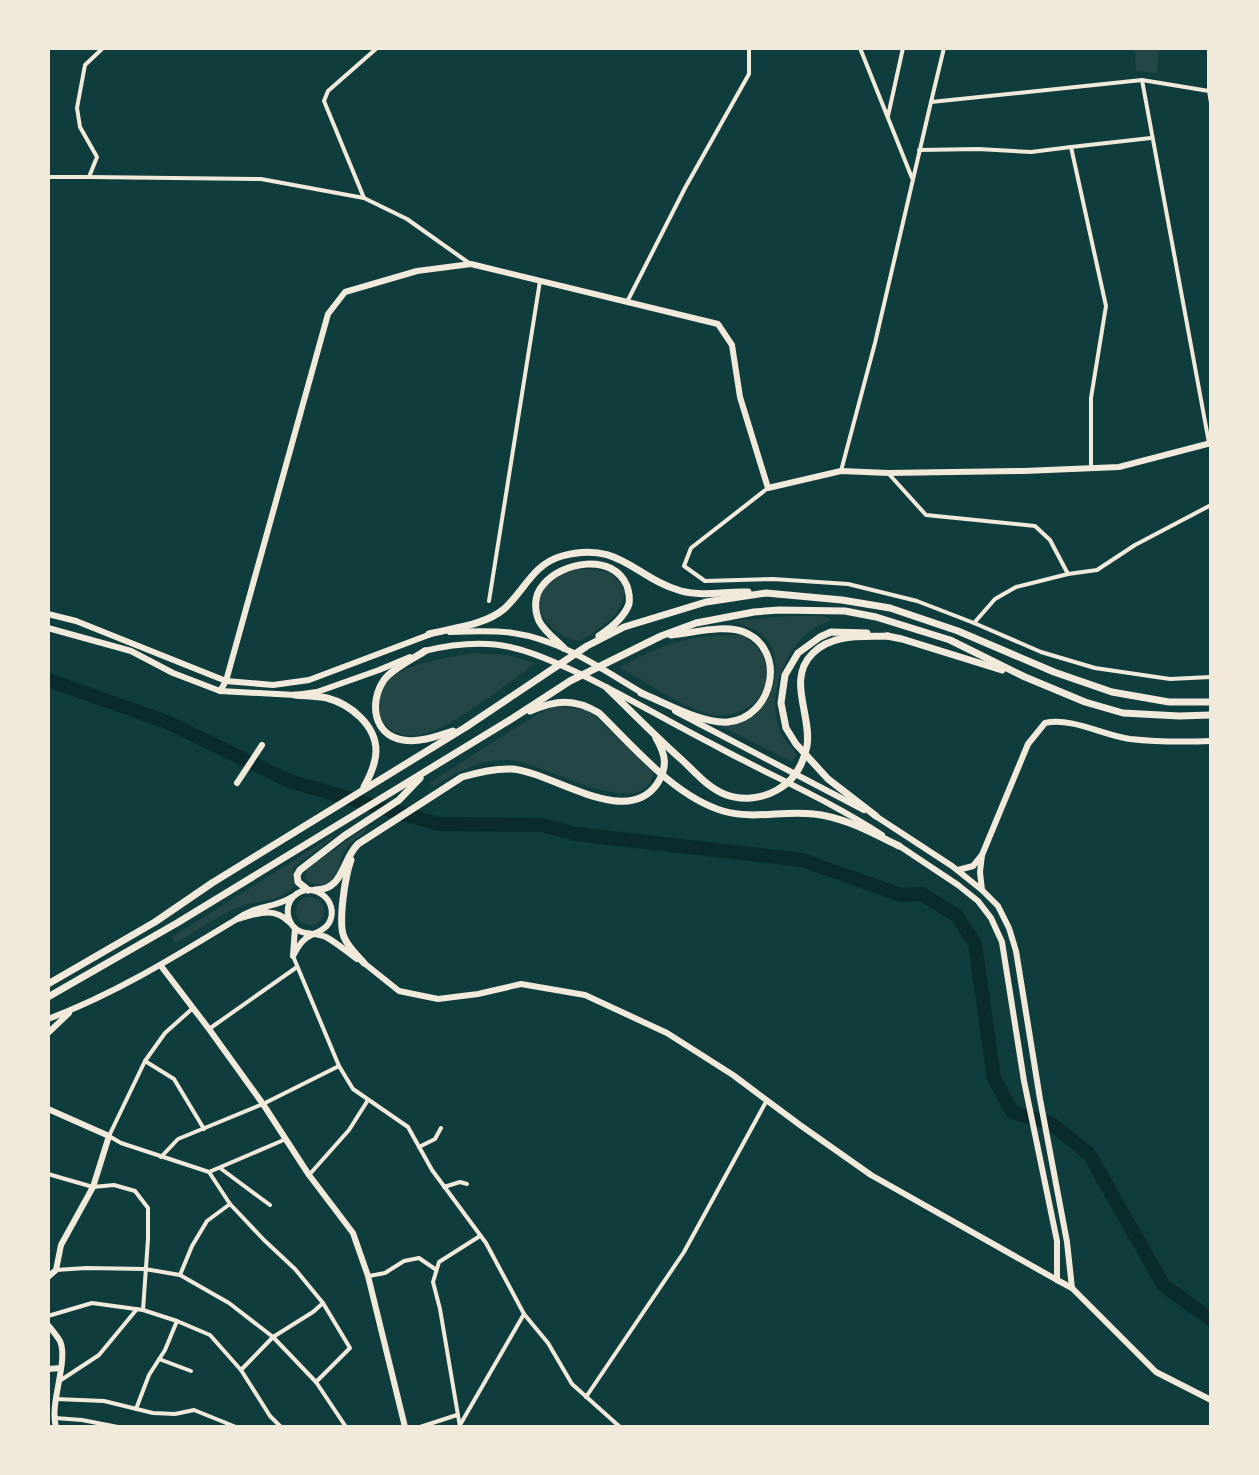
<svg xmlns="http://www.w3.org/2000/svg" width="1259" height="1475" viewBox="0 0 1259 1475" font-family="'Sofia Sans Condensed',sans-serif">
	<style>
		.green { fill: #244646 }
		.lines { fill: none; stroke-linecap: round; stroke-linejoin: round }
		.river { stroke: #0a2a2b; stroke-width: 14 }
		.minor { stroke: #f1e9da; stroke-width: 4 }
		.tertiary { stroke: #f1e9da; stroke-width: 6 }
		.secondary { stroke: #f1e9da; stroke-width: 6 }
		.trunk { stroke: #f1e9da; stroke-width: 7 }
	</style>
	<rect width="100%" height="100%" fill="#0f3d3e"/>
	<!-- green -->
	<g class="green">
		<path d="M1135,48H1159L1157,73L1136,71Z"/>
		<path d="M578,569C602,570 614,569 625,592C621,618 600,628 580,641C550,637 521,601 554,578C561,573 570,571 578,569Z"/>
		<path d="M788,616H821L831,619C823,624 812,628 805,635C780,659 767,702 781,734C785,741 791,748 797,754L792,762L721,726C733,723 746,722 756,714C776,697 783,660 766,639C758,629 744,625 733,621Z"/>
		<path d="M741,635C788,660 766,720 714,715C692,713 641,680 620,667C662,644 691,634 741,635Z"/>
		<path d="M474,653L507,655L535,663C510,682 449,730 421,735C396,739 374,725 380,698C381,693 383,685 387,681C405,663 450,657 474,653Z"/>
		<path d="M556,706L585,710L595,716L654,773C652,776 651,781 649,784C627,815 539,761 508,760C477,760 458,772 433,787L429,783L536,715Z"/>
		<path d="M365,828L366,831C359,837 351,841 346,848C338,859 339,886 321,885C317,885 313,883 308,882L305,875L307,869Z"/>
		<path d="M341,831L294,867L292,875L294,887C274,906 258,898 236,908C215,918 196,931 176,943L172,937Z"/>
		<circle cx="310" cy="911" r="14"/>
	</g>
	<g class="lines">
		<!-- river -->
		<path class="river" d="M48,680L167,722L289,781L438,824L542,825L576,834L802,860L901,895L922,894L957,916L975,944L994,1078L1012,1112L1052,1124L1089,1154L1164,1286L1211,1319"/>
		<!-- minor -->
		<g class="minor">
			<path d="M377,48L328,91L324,101L364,198L407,219L469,263"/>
			<path d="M860,48L912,178"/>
			<path d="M944,48L931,102L1142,80L1209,91L1211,103"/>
			<path d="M1142,80L1209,443"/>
			<path d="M1209,91V48"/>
			<path d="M888,116L903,48"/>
			<path d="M1071,147L1151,138"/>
			<path d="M919,150L978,149L1031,152L1071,147L1106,306L1091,398V467"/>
			<path d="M48,177H89L97,157L80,127L77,108L85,65L103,48"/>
			<path d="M89,177L261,179L364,198"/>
			<path d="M627,302L685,188L749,74V48"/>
			<path d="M841,471L875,343L931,102"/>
			<path d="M888,473L926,515L1035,526L1050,540L1068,574"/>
			<path d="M768,488L691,548L684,566L705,581L773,579L848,584L917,601L974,623L1041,652L1095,668L1170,679L1211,677"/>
			<path d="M489,601L540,281"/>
			<path d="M974,623L995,599L1016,587L1068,574L1097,570L1135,545L1211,505"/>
			<path d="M293,956L339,1066L353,1089L408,1127L432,1170L486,1243L524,1314L548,1343L572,1384L620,1427"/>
			<path d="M193,1008L165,1033L145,1061L109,1136L121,1143L209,1172L230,1204L264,1240L295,1269L323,1303L350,1348L316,1382"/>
			<path d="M209,1029L297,967"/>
			<path d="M145,1061L174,1079L204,1129"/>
			<path d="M419,1147L435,1139L441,1128"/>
			<path d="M161,1157L178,1139L263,1104L339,1066"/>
			<path d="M220,1168L270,1205"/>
			<path d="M209,1172L286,1139"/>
			<path d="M48,1174L93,1187L114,1185L135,1191L148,1208V1239L143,1310"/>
			<path d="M309,1175L349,1130L368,1100"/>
			<path d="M444,1187L460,1182L467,1184"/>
			<path d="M56,1270L86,1268L145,1269L180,1275L229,1303L273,1337L316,1382L346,1427"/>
			<path d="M180,1275L192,1246L207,1221L230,1204"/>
			<path d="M369,1276L385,1273L404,1261L419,1258L435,1269"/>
			<path d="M48,1316L92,1303L143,1310L177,1321L210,1335L241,1370L270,1416L281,1427"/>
			<path d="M159,1359L191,1371"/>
			<path d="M241,1370L273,1337L313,1312L323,1303"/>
			<path d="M61,1380L99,1355L137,1309"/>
			<path d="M586,1397L684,1252L767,1100"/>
			<path d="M56,1399L104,1401L153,1413L175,1414L194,1410L236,1427"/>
			<path d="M136,1409L149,1375L165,1350L177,1321"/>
			<path d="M55,1418L82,1420L118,1427"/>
			<path d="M460,1425L524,1314"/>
			<path d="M420,1427L457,1415"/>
			<path d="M460,1427L440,1309L433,1282L439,1262L480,1236"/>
		</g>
		<!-- tertiary -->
		<g class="tertiary">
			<path d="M220,691L226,681L328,314L345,292L417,271L471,264L718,324L732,345L740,397L768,488L841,471L888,473L1024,471L1119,467L1211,443"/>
			<path d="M237,783L262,745"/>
			<path d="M364,963L399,991L438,999L478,994L521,984L585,995L667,1033L733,1075L800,1125L871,1175L1057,1280"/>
			<path d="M161,966L209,1029L263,1104L309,1175L353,1233L368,1276L405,1427"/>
			<path d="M48,1369L61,1368"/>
		</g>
		<!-- secondary -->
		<g class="secondary">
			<path d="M48,614L76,621L226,681L273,685L309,680L431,634"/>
			<path d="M48,628L131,651L173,673L220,691L295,695L317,692L379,670L410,657"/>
			<path d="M450,632C471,631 493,630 513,633C562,640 603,670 644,694"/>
			<path d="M424,651C453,644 484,640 514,648C536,653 556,663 576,672C624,695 669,722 716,746C771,776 829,800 882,835"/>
			<path d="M675,711L864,810"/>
			<path d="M874,815L952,866L982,890L998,906L1009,928L1016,951L1040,1099L1067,1242L1072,1288"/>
			<path d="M898,845L958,885L978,901L991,918L1002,942L1024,1081L1057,1241V1280L1072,1288L1156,1372L1211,1400"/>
			<path d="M982,855L1028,744L1045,723C1071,717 1103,735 1130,739C1157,742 1184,742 1211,741"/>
			<path d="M958,870L973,866L982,855L980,872L982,890"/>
			<path d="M289,922C274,906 256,914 237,919C258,904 273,909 292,897"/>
			<path d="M295,928L293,956C296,951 299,944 304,940C311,933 323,933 329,923C341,901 312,879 294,896C286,904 286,916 292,925C301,937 314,931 326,937C337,943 347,952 357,959"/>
			<path d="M48,1019C115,994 176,956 237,919"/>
			<path d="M48,1033L69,1013"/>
			<path d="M48,1109L109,1136L93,1187L61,1245L56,1270L48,1277"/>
			<path d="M48,1325C52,1330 57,1336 60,1341C69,1361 49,1403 56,1427"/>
		</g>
		<!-- trunk -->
		<g class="trunk">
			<path d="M867,633L831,632L820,637L798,653L785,675L781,703L786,728L796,744L828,779L876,816"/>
			<path d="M429,634C453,628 485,625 504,609C525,590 533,564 562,556C619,540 635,578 681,591C703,597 726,591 748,592"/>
			<path d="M887,636L902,639L1002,670"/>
			<path d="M564,648C556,640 544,631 539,621C534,609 534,595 543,585C561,562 613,552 627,586C629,592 630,598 629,604C624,618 611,628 599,636"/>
			<path d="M425,651C413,659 393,668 384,680C369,702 373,735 403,740C420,743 437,736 453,731"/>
			<path d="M607,688C632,712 656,737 682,760C695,772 707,787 724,794C741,801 762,799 777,790C794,781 803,765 807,746C812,715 786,679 813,653C833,633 863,637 888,636"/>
			<path d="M641,693C666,703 702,724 728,722C773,718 788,650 744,632C725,624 693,633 671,635"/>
			<path d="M295,695C305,696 316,696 327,698C350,704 376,725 376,751C376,763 370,776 364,787"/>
			<path d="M530,711C556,700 574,698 599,713C634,747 674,796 723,811C753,820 784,810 814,814C844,817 872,833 899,846"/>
			<path d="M351,860C345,876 338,923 344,937C348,947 357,955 364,963"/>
			<path d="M308,890L298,882L297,875L300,870L344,836L399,800L420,778"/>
			<path d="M315,890C344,890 341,861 358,844L462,777C479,772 495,768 512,769C552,772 626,829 657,784C668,767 666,755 656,738"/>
			<path d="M48,984L155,922L212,883L466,727L587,646L624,627L706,602L766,593L842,600L890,608L958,631L1054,672L1112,692L1169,702H1211"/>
			<path d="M48,997L177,923L513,718L570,681L661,636L696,623L754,612L779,610L845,611L876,617L950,640L1025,677L1085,702L1123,713L1179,716L1211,715"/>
		</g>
	</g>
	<!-- border -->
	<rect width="1259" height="1475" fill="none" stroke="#f1e9da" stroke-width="100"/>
</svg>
